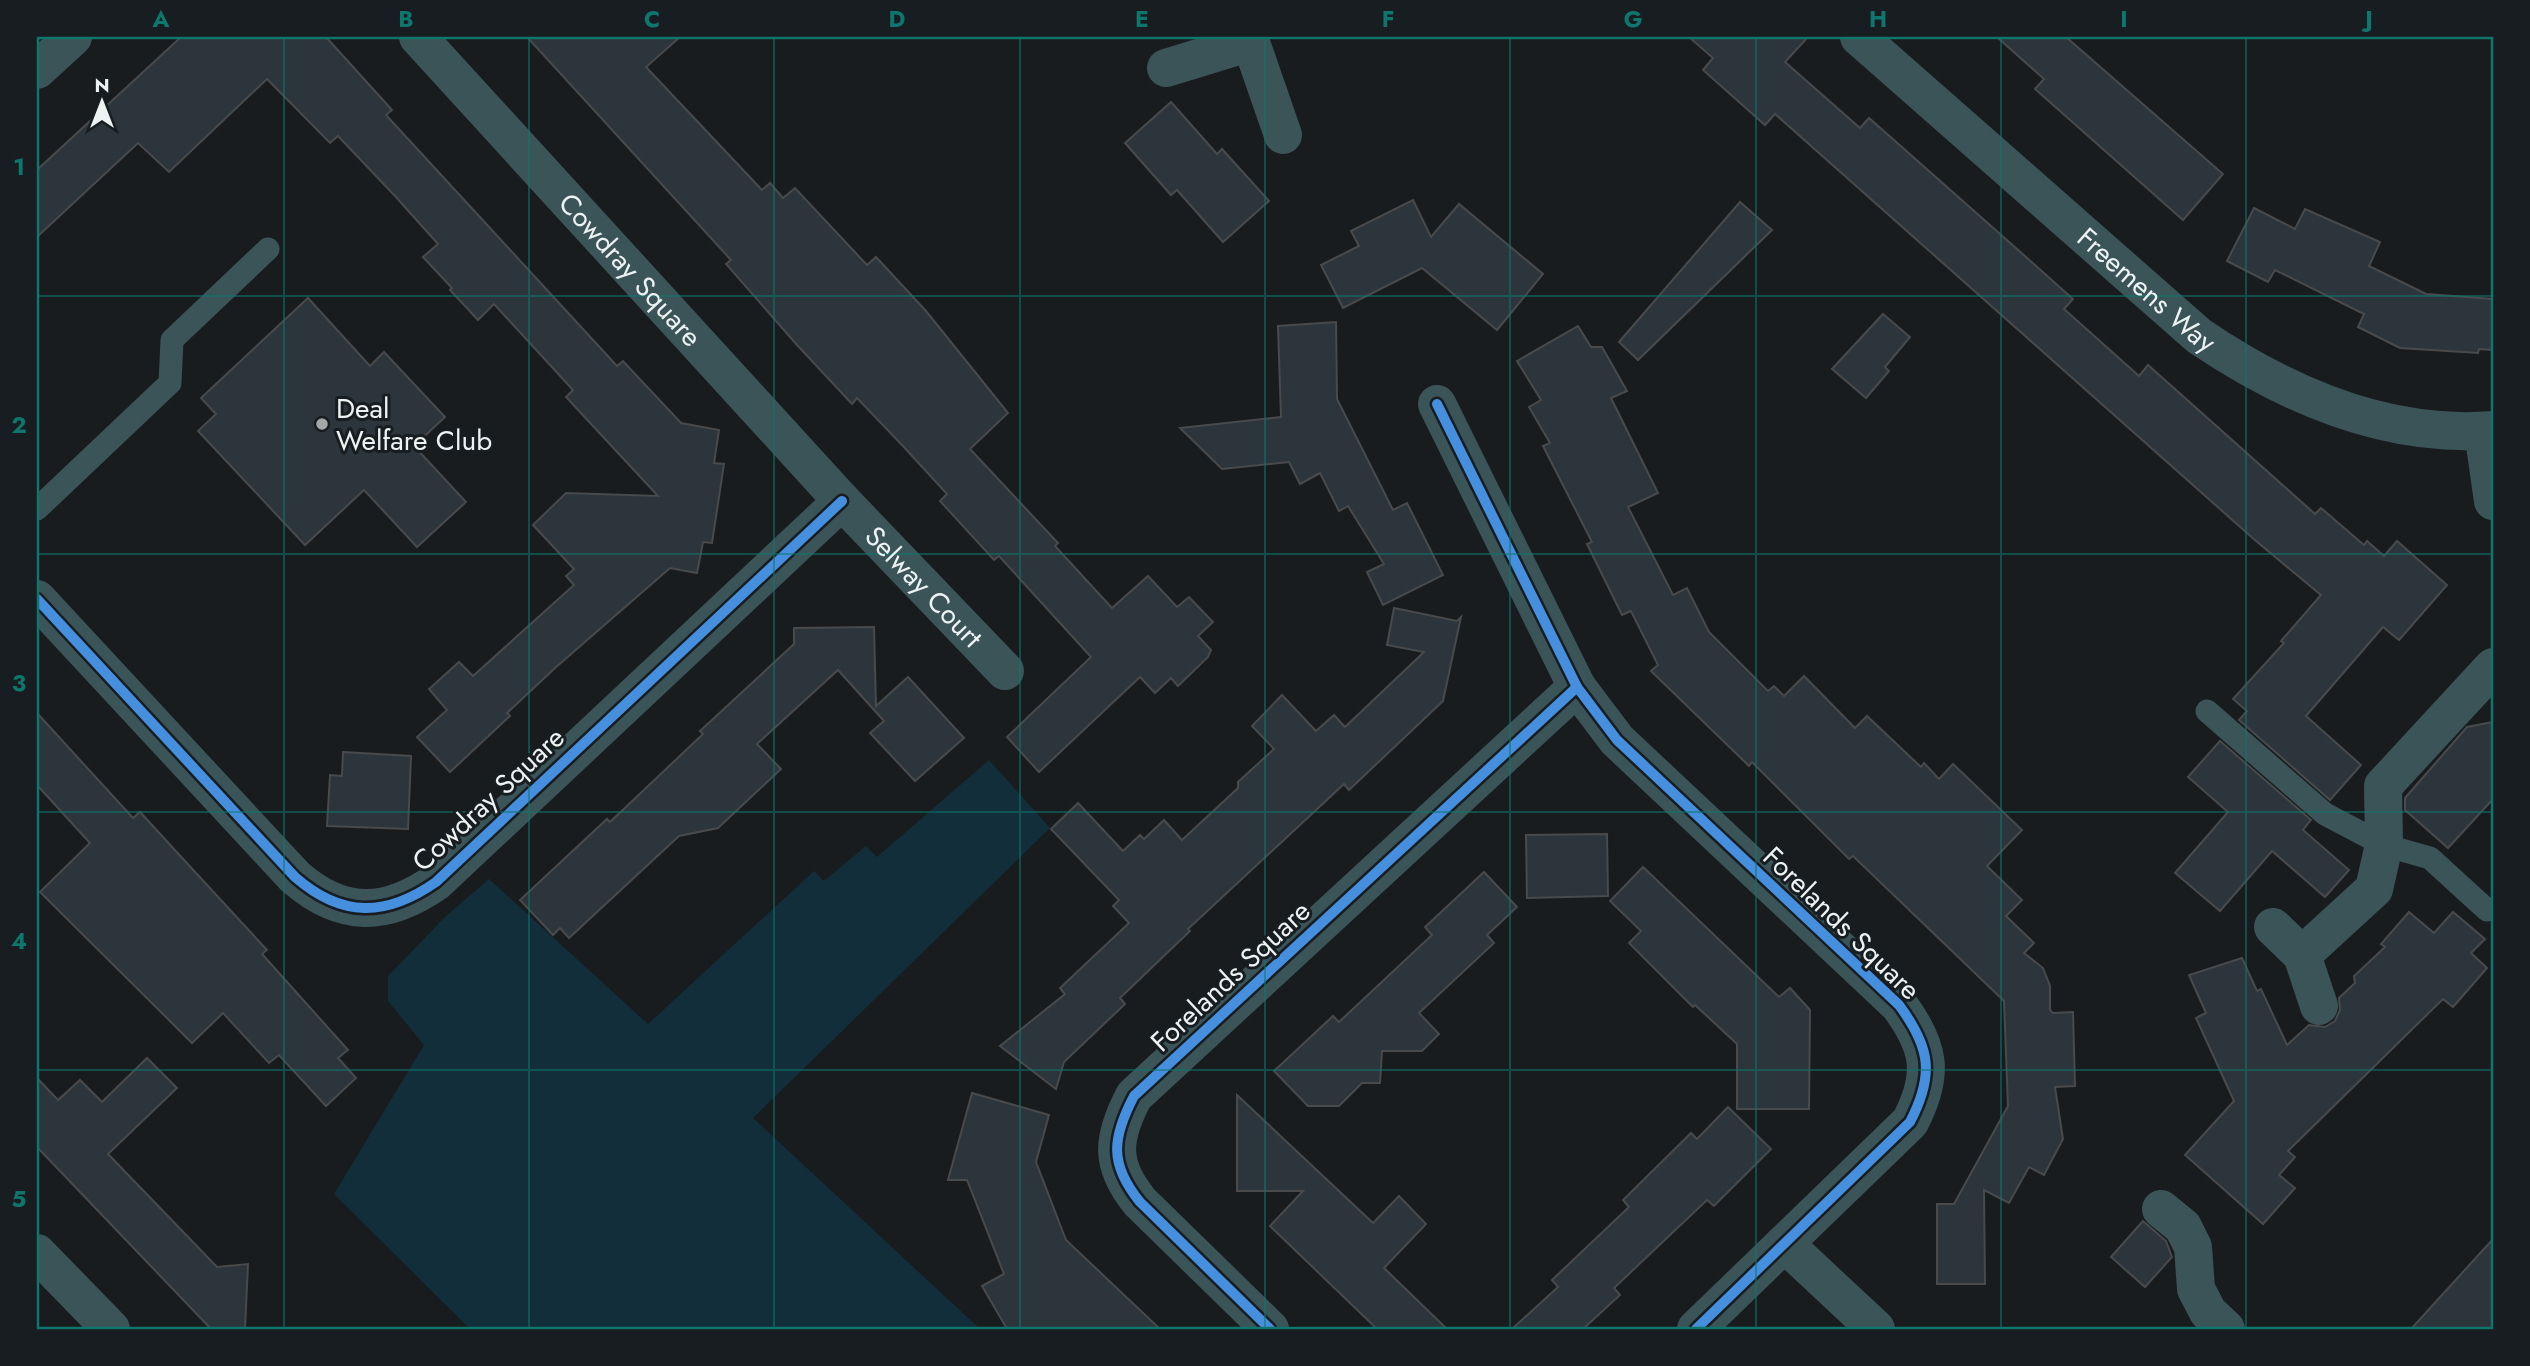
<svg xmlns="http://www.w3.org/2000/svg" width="2530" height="1366" viewBox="0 0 2530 1366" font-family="Jost,sans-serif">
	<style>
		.green { fill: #112e3a }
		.building { fill: #2c353c; stroke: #484a4c; stroke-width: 2 }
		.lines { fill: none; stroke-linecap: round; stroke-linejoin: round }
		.lane { stroke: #3b5458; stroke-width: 23 }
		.street { stroke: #3b5458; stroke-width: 38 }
		.cycleway-casing { stroke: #171d20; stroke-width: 15 }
		.cycleway { stroke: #468fdf; stroke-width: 10 }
		.grid { fill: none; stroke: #0f766e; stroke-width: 2; stroke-opacity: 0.55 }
		.poi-dot { fill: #a3a7a8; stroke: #171d20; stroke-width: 2.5 }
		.labels { text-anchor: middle; stroke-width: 6; stroke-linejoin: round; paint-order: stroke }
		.street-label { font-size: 28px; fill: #edf2f3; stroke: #171d20 }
		.poi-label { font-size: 28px; fill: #edf2f3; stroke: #171d20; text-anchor: start }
		.neatline { fill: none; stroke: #0f766e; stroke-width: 2.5 }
		.grid-label { font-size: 23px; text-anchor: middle; font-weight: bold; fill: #0f766e }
	</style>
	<rect width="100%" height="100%" fill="#191c1e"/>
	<!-- green -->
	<path class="green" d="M989,760L1050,828L753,1118L980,1329H470L334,1194L424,1045L388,1001V976L445,917L489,879L648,1024L814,871L824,881L866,846L877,857Z"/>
	<!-- building -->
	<g class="building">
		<path d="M181,37H326L392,110L386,115L617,366L623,361L681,423L719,430L714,463L724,464L712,543L703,542L697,573L670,568L555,668L507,713L510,716L450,772L417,737L447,710L429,689L459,662L473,676L574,585L566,576L574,569L533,525L566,493L658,496L566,397L573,390L494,304L478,320L450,290L452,288L423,257L438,244L395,196L338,136L330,143L267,79L169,172L138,143L37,237V170Z"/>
		<path d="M527,37H680L646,67L762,190L770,183L783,198L795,188L867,265L876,257L926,311L1008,413L970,449L1058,543L1055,546L1112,608L1148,576L1177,607L1189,597L1213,622L1198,636L1211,650L1208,657L1178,686L1171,678L1155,693L1140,677L1039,772L1007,737L1091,657L999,556L994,560L940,501L947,494L902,445L857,398L852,404L797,345L726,264L731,260Z"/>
		<path d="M1689,37H1808L1785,62L1860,128L1869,118L2017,249L2073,299L2064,309L2139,376L2148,365L2315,514L2321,508L2364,545L2367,541L2384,556L2397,541L2447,585L2399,640L2383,627L2306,716L2361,765L2330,800L2239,720L2247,711L2233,699L2284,643L2281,641L2321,595L2256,541L1775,114L1765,125L1703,70L1713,58Z"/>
		<path d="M1997,37H2066L2223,174L2183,220L2035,89L2044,79Z"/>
		<path d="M1171,102L1217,154L1222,149L1269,201L1223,242L1177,190L1171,195L1125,143Z"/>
		<path d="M1413,200L1431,237L1459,204L1543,274L1497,330L1422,268L1343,308L1321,265L1359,246L1351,231Z"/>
		<path d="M1740,202L1772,230L1638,360L1619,342Z"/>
		<path d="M2254,208L2295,229L2305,209L2380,242L2369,266L2426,294L2493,299V350L2479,349L2478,353L2400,348L2358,327L2364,314L2275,270L2268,282L2227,261Z"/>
		<path d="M308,298L370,366L384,352L445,417L414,446L466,502L417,547L364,490L305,545L198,431L216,414L201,398Z"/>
		<path d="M1883,314L1910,337L1885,367L1889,371L1866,398L1832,369Z"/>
		<path d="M1336,322L1337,399L1393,510L1407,503L1443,575L1383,605L1367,572L1384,564L1348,506L1339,511L1320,473L1300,484L1289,462L1222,469L1180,428L1281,417L1278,326Z"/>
		<path d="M1578,326L1591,347H1602L1627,391L1611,398L1658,493L1628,507L1673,595L1687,588L1709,632L1768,691L1774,686L1784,696L1804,676L1855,728L1867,716L1921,767L1924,763L1939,779L1953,764L2022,830L1987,866L2022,900L2006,916L2034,943L2024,953L2043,968L2050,986V1010L2053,1013L2073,1012L2075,1086L2055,1087L2063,1139L2044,1175L2029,1167L2009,1203L1984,1190L1985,1284H1937V1204H1954L2008,1106L2004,1001L1853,856L1849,859L1752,762L1749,766L1651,671L1658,665L1631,611L1622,615L1587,544L1592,542L1543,446L1550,443L1529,407L1541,400L1517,361Z"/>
		<path d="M1394,608L1457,621L1461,617L1443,701L1349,790L1344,784L1188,929L1190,931L1120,998L1125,1004L1064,1062L1056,1089L1000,1046L1065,994L1060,988L1129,923L1113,906L1119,900L1051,829L1078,803L1123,851L1140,835L1144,839L1164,820L1182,840L1238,788V782L1274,749L1252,726L1282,695L1316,731L1334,715L1345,727L1424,652L1387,645Z"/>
		<path d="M874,627L876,706L908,677L964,738L915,781L870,733L884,721L838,670L757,744L781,769L718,828L679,836L569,938L560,928L553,935L520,900L607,819L610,822L703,734L700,731L794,644V628Z"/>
		<path d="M37,713L133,818L140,812L196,873L267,950L262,954L348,1050L338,1058L356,1078L326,1106L279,1055L269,1063L223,1013L192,1043L40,892L90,843L37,785Z"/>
		<path d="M2493,722V799L2448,848L2405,810V798L2467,727Z"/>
		<path d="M2220,741L2311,820L2303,830L2349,870L2325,897L2272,851L2220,911L2175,873L2228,812L2188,777Z"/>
		<path d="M343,752L411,756L408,829L327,826L330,775L342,776Z"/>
		<path d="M1607,834L1608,896L1527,898L1526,835Z"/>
		<path d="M1643,867L1779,997L1790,988L1810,1010L1809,1109H1737V1044L1695,1005L1693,1007L1629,943L1641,931L1610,901Z"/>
		<path d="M1484,872L1517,907L1487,935L1494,943L1419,1013L1439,1034L1422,1051H1382L1380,1083H1362L1339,1106H1308L1274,1071L1333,1016L1339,1022L1432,935L1425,927Z"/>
		<path d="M2409,912L2434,933L2453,912L2485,939L2471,953L2487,968L2453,1007L2443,999L2288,1151L2295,1157L2279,1175L2295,1188L2263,1224L2185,1155L2234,1101L2196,1018L2206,1013L2189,975L2242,958L2257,991L2261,989L2287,1045L2309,1025L2325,1027L2335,1021L2340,1010L2339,998L2355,983L2354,976L2385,947L2381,944Z"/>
		<path d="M147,1058L177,1088L108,1154L217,1267L248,1264L245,1329H211L37,1147V1078L58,1100L80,1080L102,1102Z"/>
		<path d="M972,1093L1049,1115L1036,1162L1066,1240L1160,1329H1007L982,1286L1004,1274L967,1180H948Z"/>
		<path d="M1237,1095L1373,1223L1399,1196L1426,1224L1384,1268L1447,1329H1377L1270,1226L1303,1191H1237Z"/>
		<path d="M1728,1107L1771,1149L1714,1206L1707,1200L1614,1288L1620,1295L1583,1329H1512L1558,1287L1552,1280L1629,1207L1623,1200L1691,1133L1697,1139Z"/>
		<path d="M2143,1221L2166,1241L2172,1257L2145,1287L2111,1257Z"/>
		<path d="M2493,1239V1329H2411Z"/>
	</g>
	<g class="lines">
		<!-- lane -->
		<g class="lane">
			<path d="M37,509L170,383L172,340L268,249"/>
			<path d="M2207,711L2325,814L2384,845L2430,858L2487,910"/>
		</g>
		<!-- street -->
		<g class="street">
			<path id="s1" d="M418,37L842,501L1005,671"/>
			<path d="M1249,37L1283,135"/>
			<path id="s2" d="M1859,37L2199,336C2286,395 2386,439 2493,430"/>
			<path d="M1166,68L1251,42"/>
			<path d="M37,70L73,37"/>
			<path d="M1437,404L1577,687L1617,740L1899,1005C1930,1047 1935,1074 1910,1122L1696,1329"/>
			<path d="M2483,431L2493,501"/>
			<path d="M37,599L295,877C342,918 386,917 436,882L842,501"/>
			<path d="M2273,927L2302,955L2319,1006"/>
			<path d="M2302,955L2374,889L2384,845L2383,786L2493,667"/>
			<path d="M2161,1209L2183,1227L2193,1247L2196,1289L2208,1312L2226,1329"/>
			<path d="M1786,1245L1876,1329"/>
			<path d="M37,1253L111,1329"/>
			<path d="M1270,1329L1140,1202C1109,1164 1112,1138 1134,1096L1577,687"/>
		</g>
		<defs>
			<g id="cycleway">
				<path d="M1437,404L1577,687L1617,740L1899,1005C1930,1047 1935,1074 1910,1122L1696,1329"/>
				<path d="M37,599L295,877C342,918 386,917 436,882L842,501"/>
				<path d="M1270,1329L1140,1202C1109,1164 1112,1138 1134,1096L1577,687"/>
			</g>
		</defs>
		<!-- cycleway casing -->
		<use href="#cycleway" class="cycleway-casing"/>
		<!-- cycleway -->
		<use href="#cycleway" class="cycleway"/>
	</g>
	<!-- grid -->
	<path class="grid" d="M284,37V1329M529,37V1329M774,37V1329M1020,37V1329M1265,37V1329M1510,37V1329M1756,37V1329M2001,37V1329M2246,37V1329M37,296H2493M37,554H2493M37,812H2493M37,1070H2493"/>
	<!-- markers -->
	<circle class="poi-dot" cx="322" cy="424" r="7"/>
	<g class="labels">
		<!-- street labels -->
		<g class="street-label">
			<text dy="10" stroke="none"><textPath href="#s1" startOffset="315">Cowdray Square</textPath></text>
			<text dy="10" stroke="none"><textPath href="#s2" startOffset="383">Freemens Way</textPath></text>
			<text dy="10" stroke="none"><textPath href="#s1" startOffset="747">Selway Court</textPath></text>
			<text transform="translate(488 799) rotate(-43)" y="10">Cowdray Square</text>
			<text transform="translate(1842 923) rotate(44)" y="10">Forelands Square</text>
			<text transform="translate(1230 976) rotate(-43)" y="10">Forelands Square</text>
		</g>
		<!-- poi labels -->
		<g class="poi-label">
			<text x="336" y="418">Deal<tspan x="336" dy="32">Welfare Club</tspan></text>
		</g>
	</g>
	<!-- border -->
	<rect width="2530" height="1366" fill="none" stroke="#171d20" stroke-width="77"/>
	<!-- north arrow -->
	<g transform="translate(102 102)" stroke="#171d20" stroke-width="5" paint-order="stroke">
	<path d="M0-5L12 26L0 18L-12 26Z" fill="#edf2f3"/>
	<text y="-10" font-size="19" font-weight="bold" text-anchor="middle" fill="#edf2f3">N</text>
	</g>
	<rect x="38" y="38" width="2454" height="1290" class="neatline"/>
	<g class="grid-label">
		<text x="161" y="27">A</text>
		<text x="406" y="27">B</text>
		<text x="652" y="27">C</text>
		<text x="897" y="27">D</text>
		<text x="1142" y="27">E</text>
		<text x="1388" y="27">F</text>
		<text x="1633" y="27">G</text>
		<text x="1878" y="27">H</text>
		<text x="2124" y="27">I</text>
		<text x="2369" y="27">J</text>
		<text x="19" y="175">1</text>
		<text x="19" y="433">2</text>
		<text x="19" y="691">3</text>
		<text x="19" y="949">4</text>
		<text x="19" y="1207">5</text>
	</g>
</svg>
